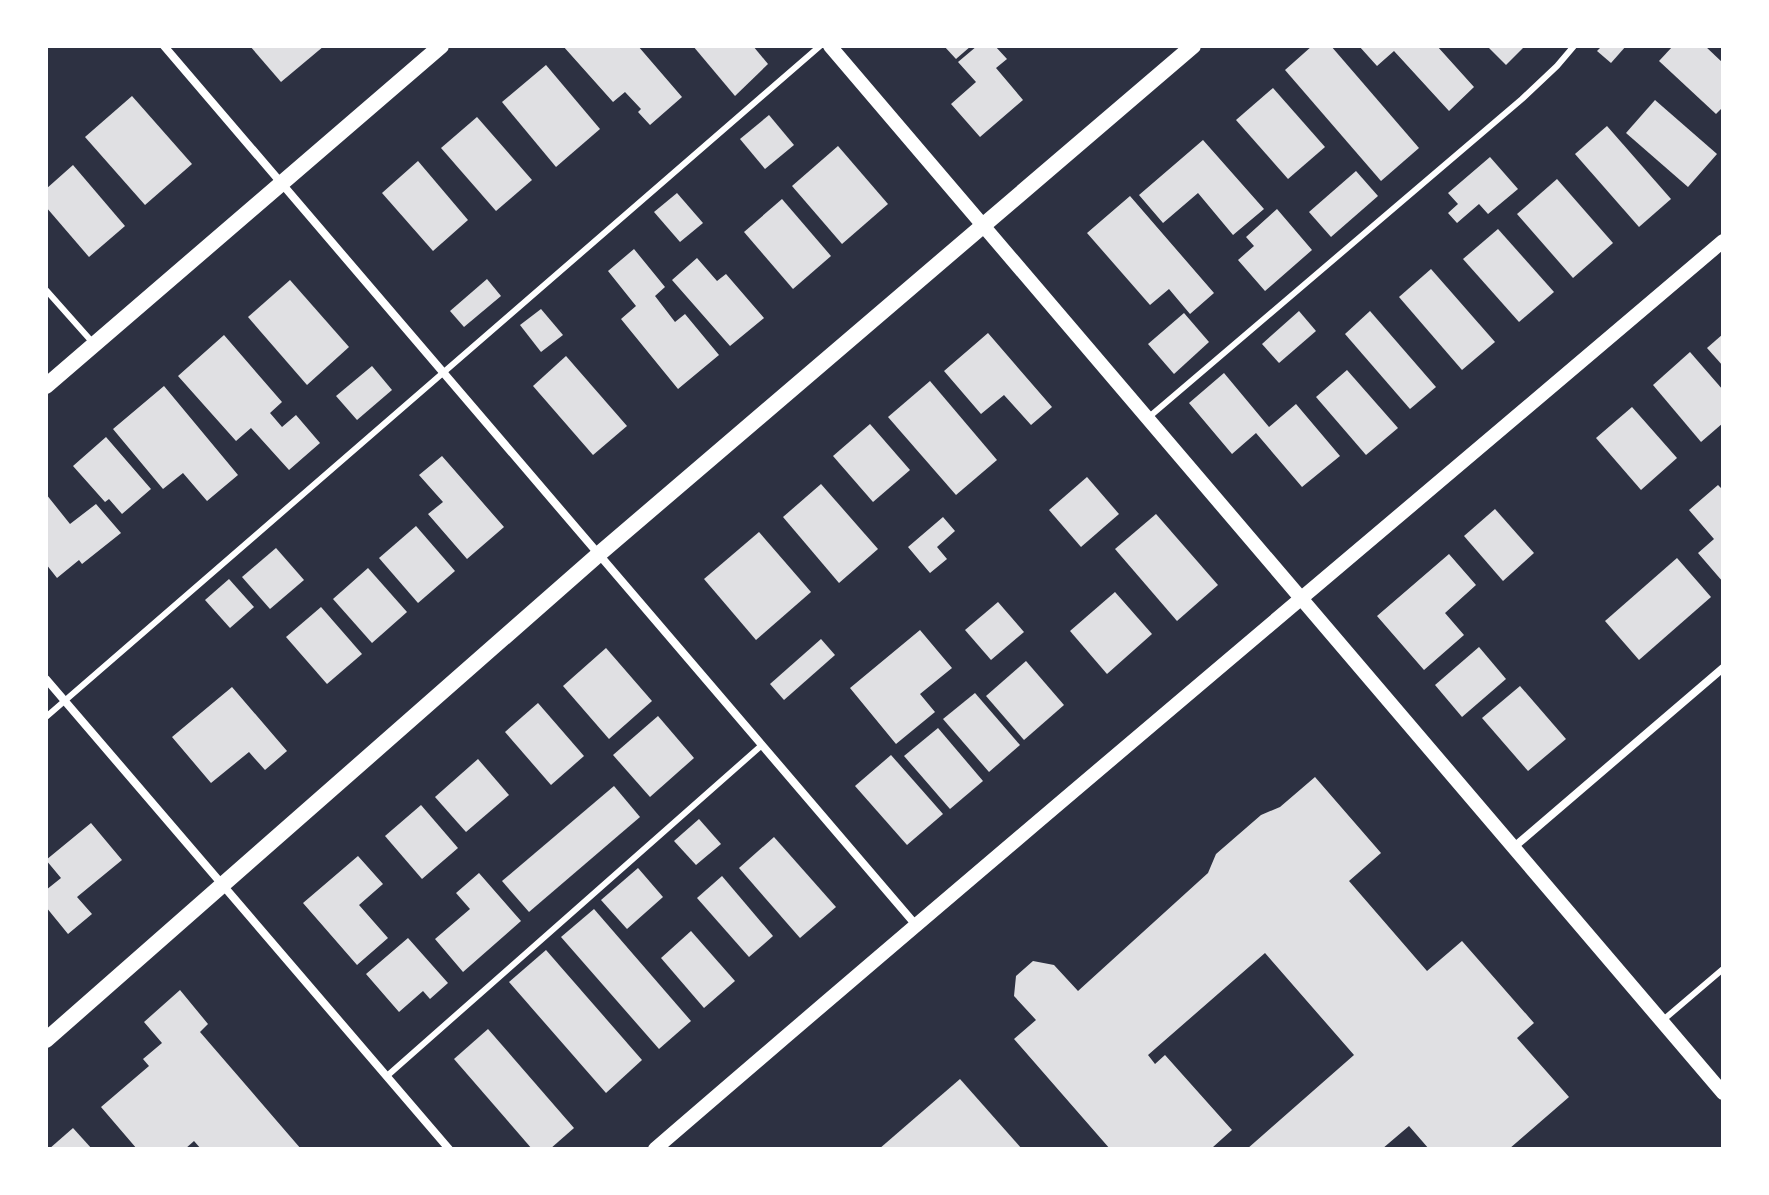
<svg xmlns="http://www.w3.org/2000/svg" width="1769" height="1195" viewBox="0 0 1769 1195" font-family="'Work Sans',sans-serif">
	<style>
		.building { fill: #e0e0e3 }
		.lines { fill: none; stroke-linecap: round; stroke-linejoin: round }
		.service { stroke: #fff; stroke-width: 6 }
		.minor { stroke: #fff; stroke-width: 8 }
		.tertiary { stroke: #fff; stroke-width: 14 }
		.secondary { stroke: #fff; stroke-width: 16 }
	</style>
	<rect width="100%" height="100%" fill="#2d3142"/>
	<!-- building -->
	<g class="building">
		<path d="M250,46H324L281,82Z"/>
		<path d="M563,46H638L682,97L650,125L638,112L641,109L625,92L613,102Z"/>
		<path d="M693,46H753L768,64L735,96Z"/>
		<path d="M944,46H971L956,59Z"/>
		<path d="M977,46H995L1007,59L996,68L1023,100L980,137L951,104L976,82L958,62Z"/>
		<path d="M1312,46H1331L1419,148L1381,181L1285,70Z"/>
		<path d="M1359,46H1437L1474,87L1449,111L1394,51L1377,66Z"/>
		<path d="M1487,46H1525L1506,65Z"/>
		<path d="M1602,46H1626L1611,63L1597,51Z"/>
		<path d="M1673,46H1705L1723,63V107L1716,114L1659,61Z"/>
		<path d="M546,65L600,129L556,167L502,102Z"/>
		<path d="M1273,88L1325,147L1288,179L1236,120Z"/>
		<path d="M132,96L192,164L145,205L85,137Z"/>
		<path d="M1655,100L1717,154L1688,187L1626,133Z"/>
		<path d="M769,115L794,145L765,169L740,139Z"/>
		<path d="M477,117L532,180L496,211L441,148Z"/>
		<path d="M1607,126L1671,199L1639,227L1575,154Z"/>
		<path d="M1203,140L1264,209L1233,235L1198,193L1163,223L1139,195Z"/>
		<path d="M838,146L888,204L842,244L792,186Z"/>
		<path d="M1490,157L1518,189L1488,214L1479,204L1457,223L1448,213L1458,204L1448,193Z"/>
		<path d="M418,161L468,220L433,251L382,193Z"/>
		<path d="M73,165L125,226L89,257L46,207V189Z"/>
		<path d="M1356,171L1378,196L1331,237L1309,212Z"/>
		<path d="M1557,179L1613,243L1573,278L1517,214Z"/>
		<path d="M677,193L703,223L680,242L654,212Z"/>
		<path d="M1130,196L1214,293L1190,314L1169,289L1150,305L1087,233Z"/>
		<path d="M782,199L831,256L793,289L744,232Z"/>
		<path d="M1277,209L1312,250L1265,291L1238,260L1254,246L1246,237Z"/>
		<path d="M1498,229L1554,292L1519,322L1463,259Z"/>
		<path d="M634,249L665,287L655,296L675,322L685,314L719,355L678,389L621,319L636,306L608,271Z"/>
		<path d="M697,258L717,281L726,274L764,318L730,346L672,280Z"/>
		<path d="M1431,269L1495,342L1462,370L1399,297Z"/>
		<path d="M487,279L501,296L464,327L450,311Z"/>
		<path d="M290,280L349,347L307,385L248,317Z"/>
		<path d="M541,309L563,335L541,352L520,325Z"/>
		<path d="M1299,311L1316,331L1279,363L1262,344Z"/>
		<path d="M1370,311L1436,387L1410,409L1345,334Z"/>
		<path d="M1184,313L1209,342L1174,374L1148,344Z"/>
		<path d="M988,333L1052,407L1031,425L1004,395L981,414L944,371Z"/>
		<path d="M1723,334V366L1707,348Z"/>
		<path d="M224,335L282,402L270,413L282,427L296,415L320,443L289,470L251,428L236,441L178,376Z"/>
		<path d="M1690,352L1723,390V423L1701,442L1653,385Z"/>
		<path d="M566,356L627,426L593,455L533,386Z"/>
		<path d="M372,366L392,390L357,420L336,396Z"/>
		<path d="M1347,370L1398,428L1366,455L1316,397Z"/>
		<path d="M1224,373L1269,427L1296,404L1340,456L1302,487L1256,433L1232,454L1189,403Z"/>
		<path d="M930,381L997,460L956,495L888,417Z"/>
		<path d="M164,386L238,475L207,501L183,473L163,489L113,429Z"/>
		<path d="M1632,407L1677,458L1641,490L1596,438Z"/>
		<path d="M870,424L910,470L873,502L833,456Z"/>
		<path d="M106,437L151,489L122,514L109,499L105,502L73,466Z"/>
		<path d="M442,456L504,527L467,559L428,514L443,502L419,475Z"/>
		<path d="M1087,477L1119,514L1081,547L1049,510Z"/>
		<path d="M821,484L878,549L839,583L783,517Z"/>
		<path d="M1718,485L1723,490V582L1698,553L1714,539L1689,510Z"/>
		<path d="M46,494L70,524L96,504L121,533L82,564L79,560L57,578L46,564Z"/>
		<path d="M1495,509L1534,553L1503,581L1464,536Z"/>
		<path d="M1156,514L1218,585L1177,621L1115,549Z"/>
		<path d="M943,517L955,531L937,547L947,559L930,573L908,547Z"/>
		<path d="M416,526L455,571L418,603L379,558Z"/>
		<path d="M759,532L811,592L756,640L704,579Z"/>
		<path d="M276,548L304,580L270,609L242,577Z"/>
		<path d="M1449,554L1476,585L1445,613L1464,635L1424,670L1377,616Z"/>
		<path d="M1677,558L1711,597L1639,660L1605,621Z"/>
		<path d="M368,568L407,612L372,643L333,599Z"/>
		<path d="M229,579L254,607L230,628L205,600Z"/>
		<path d="M1115,592L1152,634L1107,674L1070,631Z"/>
		<path d="M998,602L1024,632L991,660L965,630Z"/>
		<path d="M321,607L362,654L327,684L286,637Z"/>
		<path d="M920,630L952,668L920,694L935,712L896,744L850,688Z"/>
		<path d="M821,639L835,655L784,700L770,684Z"/>
		<path d="M1479,647L1506,679L1462,717L1435,685Z"/>
		<path d="M606,648L652,701L609,739L563,686Z"/>
		<path d="M1026,661L1064,705L1024,740L986,696Z"/>
		<path d="M1520,686L1566,739L1528,771L1482,718Z"/>
		<path d="M232,687L287,751L265,770L249,752L211,783L172,737Z"/>
		<path d="M975,693L1020,745L989,772L943,719Z"/>
		<path d="M538,703L584,756L551,785L505,732Z"/>
		<path d="M658,716L694,758L650,797L613,755Z"/>
		<path d="M938,728L983,781L950,809L904,756Z"/>
		<path d="M891,755L943,814L907,845L855,786Z"/>
		<path d="M478,759L509,795L466,832L435,797Z"/>
		<path d="M1315,777L1381,853L1349,881L1427,971L1462,941L1534,1023L1517,1038L1569,1097L1509,1149H1429L1409,1126L1382,1149H1247L1354,1055L1265,953L1148,1055L1155,1064L1165,1055L1232,1130L1213,1147L1215,1149H1110L1014,1039L1036,1020L1014,996L1016,976L1033,961L1054,965L1078,991L1208,873L1216,854L1261,815L1280,807Z"/>
		<path d="M614,786L640,817L529,912L502,881Z"/>
		<path d="M421,805L458,848L422,879L385,836Z"/>
		<path d="M699,819L721,844L696,865L674,841Z"/>
		<path d="M91,823L122,860L77,897L92,914L68,934L46,907V890L61,878L46,860Z"/>
		<path d="M774,837L836,907L800,938L739,868Z"/>
		<path d="M358,856L383,884L359,905L388,938L357,965L303,903Z"/>
		<path d="M638,868L663,897L627,929L601,900Z"/>
		<path d="M479,873L521,921L463,972L435,939L470,909L456,893Z"/>
		<path d="M722,876L773,936L749,957L697,898Z"/>
		<path d="M594,909L691,1021L659,1049L561,937Z"/>
		<path d="M691,931L735,981L704,1008L661,958Z"/>
		<path d="M408,938L448,983L430,999L423,991L399,1012L366,974Z"/>
		<path d="M546,950L642,1060L606,1093L509,982Z"/>
		<path d="M180,990L208,1024L200,1032L301,1149H201L194,1141L185,1149H137L101,1107L149,1066L143,1059L162,1043L144,1022Z"/>
		<path d="M488,1029L574,1128L550,1149H532L454,1059Z"/>
		<path d="M960,1079L1022,1149H879Z"/>
		<path d="M73,1128L92,1149H49Z"/>
	</g>
	<g class="lines">
		<!-- service -->
		<g class="service">
			<path d="M46,290L94,344"/>
			<path d="M1149,417L1522,99L1557,66L1574,46"/>
			<path d="M46,717L820,46"/>
			<path d="M1662,1021L1723,969"/>
			<path d="M387,1076L762,745"/>
		</g>
		<!-- minor -->
		<g class="minor">
			<path d="M164,46L915,924"/>
			<path d="M46,679L449,1149"/>
			<path d="M1514,847L1723,668"/>
		</g>
		<!-- tertiary -->
		<g class="tertiary">
			<path d="M830,46L1723,1093"/>
			<path d="M655,1149C1008,844 1367,544 1723,241"/>
		</g>
		<!-- secondary -->
		<g class="secondary">
			<path d="M46,386L441,46"/>
			<path d="M46,1040L599,554L1193,46"/>
		</g>
	</g>
	<!-- border -->
	<rect width="1769" height="1195" fill="none" stroke="#ffffff" stroke-width="96"/>
</svg>
